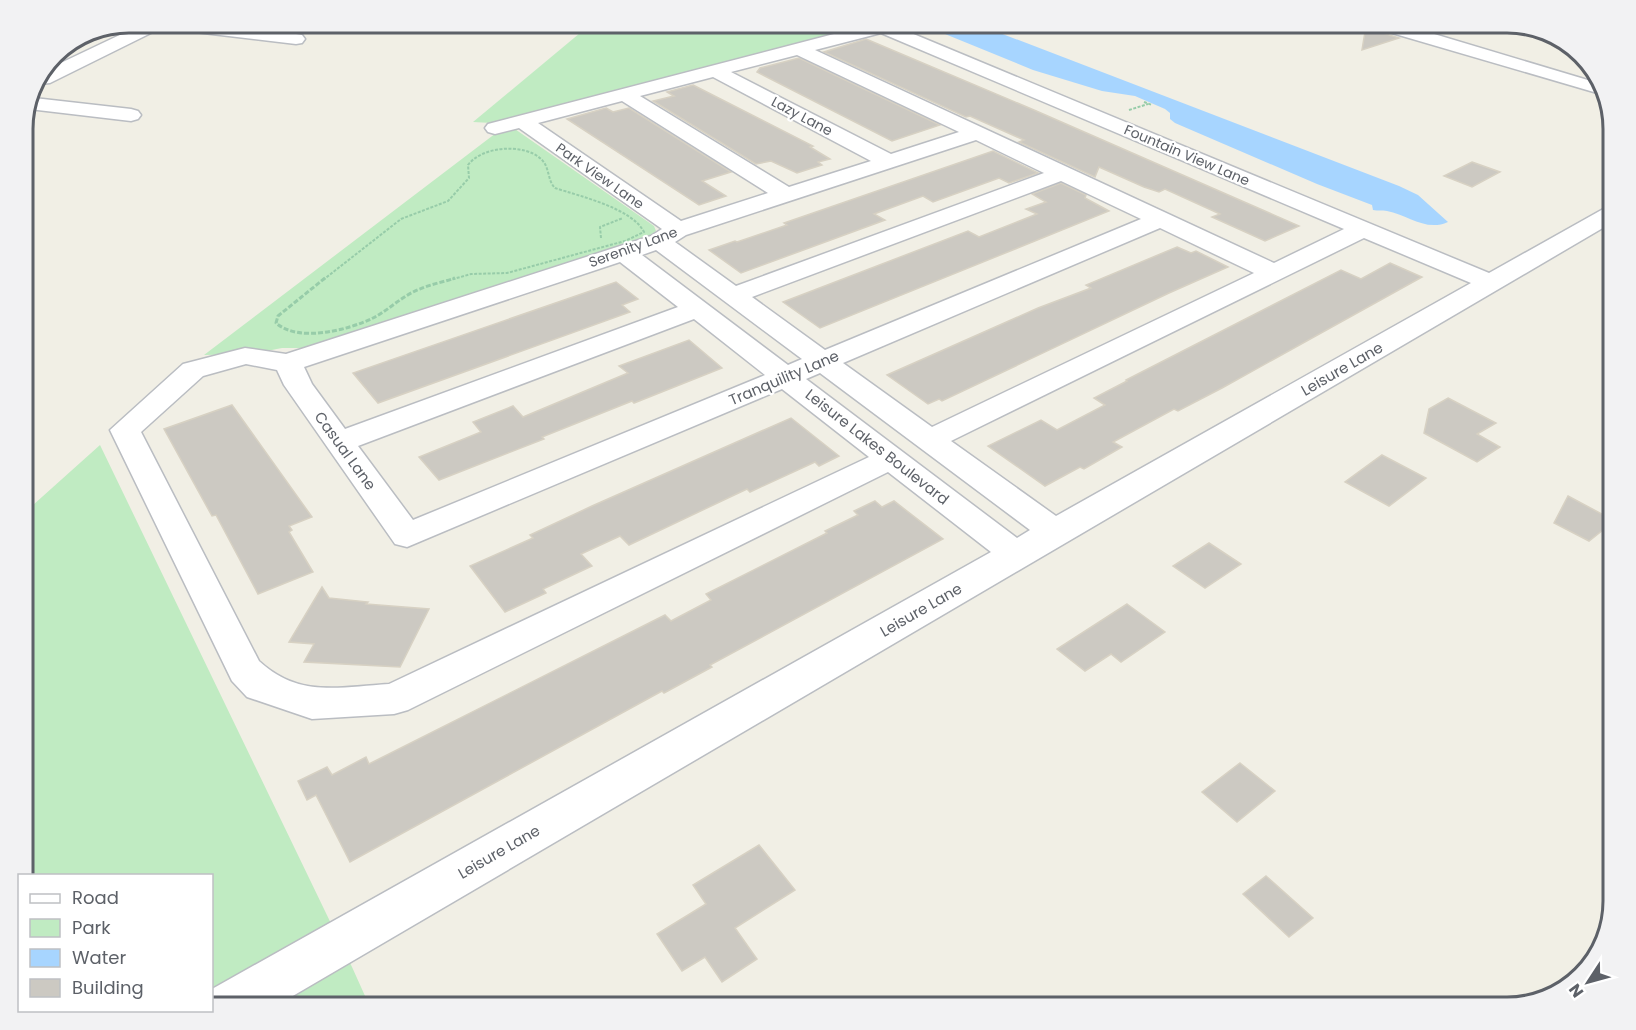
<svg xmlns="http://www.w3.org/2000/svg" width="1636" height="1030" viewBox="0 0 1636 1030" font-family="Poppins,sans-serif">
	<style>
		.green { fill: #c0ebc2 }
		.water { fill: #a7d5ff }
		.building { fill: #ccc9c2; stroke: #d7d1c3; stroke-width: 1.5 }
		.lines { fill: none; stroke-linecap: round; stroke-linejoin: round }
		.minor-casing { stroke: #babdc2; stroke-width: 3 }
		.path-far1 { stroke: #97cca9; stroke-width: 2; stroke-dasharray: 3 1.5; stroke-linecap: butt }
		.path { stroke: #97cca9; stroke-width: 3; stroke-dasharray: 5 2; stroke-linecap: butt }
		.minor { fill: #fff; fill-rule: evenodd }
		.labels { text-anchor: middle; stroke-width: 4.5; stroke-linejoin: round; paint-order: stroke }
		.far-street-label { font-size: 14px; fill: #5d6168; stroke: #fff }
		.street-label { font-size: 15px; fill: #5d6168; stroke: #fff }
		.rim { fill: none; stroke: #5d6168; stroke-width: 3 }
	</style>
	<rect width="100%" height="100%" fill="#f1efe5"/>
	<!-- green -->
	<g class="green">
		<path d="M592,23H882L492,123L473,122Z"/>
		<path d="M512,127L654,226L656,231L653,234L325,345L310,348H282L252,354L204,355L500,130Z"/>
		<path d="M100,445L352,967L370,1007H212V876L23,875V514Z"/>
	</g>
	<!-- water -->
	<path class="water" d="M927,23H974L1399,186L1418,195L1448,222C1426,232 1408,215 1387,211C1382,210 1378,211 1373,210L1372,205L1317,184L1175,123L1170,119V113L1165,109L1135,96L1102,91L1033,70L945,34Z"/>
	<!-- building -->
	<g class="building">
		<path d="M1366,26L1367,28L1399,38L1362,50Z"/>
		<path d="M866,39L1034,110L1299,226L1265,241L1212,217L1220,214L1165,189L1159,192L1144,187L1099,167L1095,177L1019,142L1024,140L970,116L966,117L824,52Z"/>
		<path d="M799,58L940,125L892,141L757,72L760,68Z"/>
		<path d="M693,85L813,146L810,147L830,159L818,162L822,165L797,173L771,161L756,164L653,101L674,96L667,92Z"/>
		<path d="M606,108L613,112L629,108L731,172L702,181L726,196L699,205L567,119Z"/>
		<path d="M993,151L1038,173L1009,183L999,178L933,202L923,196L874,214L885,220L741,273L709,250L735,241L737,242L787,225L784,223Z"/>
		<path d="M1472,162L1500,172L1472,187L1444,176Z"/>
		<path d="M1061,183L1086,195L1085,198L1109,211L820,328L783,302L968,231L979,237L1037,214L1026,209L1046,202L1032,194Z"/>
		<path d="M1177,247L1191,253L1196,251L1228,267L1169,293L942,401L939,399L928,404L887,375L1038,308L1091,288L1086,285Z"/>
		<path d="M1390,263L1422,277L1222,388L1178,411L1174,409L1113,442L1122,447L1084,469L1080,467L1045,486L988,446L1041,420L1057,430L1105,405L1094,398L1127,381L1126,380L1341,270L1361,279Z"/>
		<path d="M616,282L638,299L622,305L630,312L378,403L353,373Z"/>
		<path d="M689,340L722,368L634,403L632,401L542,437L544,439L439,480L419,457L481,432L473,422L513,406L523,417L628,373L619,366Z"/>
		<path d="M1448,398L1496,423L1477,434L1500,447L1477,462L1424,433L1429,409Z"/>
		<path d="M232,405L312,517L289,526L292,530L289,532L313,572L258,594L216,515L212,516L164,429Z"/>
		<path d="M791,418L839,456L819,466L815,462L750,492L747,489L629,545L620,536L581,554L592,566L543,589L546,593L505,612L470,566L533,538L530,535L592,506Z"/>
		<path d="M1382,455L1426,478L1389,506L1345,482Z"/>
		<path d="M1568,496L1613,520V522L1589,541L1554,523Z"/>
		<path d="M875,501L882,507L894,501L943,539L710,665L712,667L664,693L662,691L350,862L316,795L307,800L298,781L327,767L332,775L366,757L369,764L665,615L671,621L711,600L706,594L827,533L825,531L858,515L854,511Z"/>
		<path d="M1209,543L1241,564L1205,588L1173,566Z"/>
		<path d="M322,587L329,598L368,602L366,604L429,609L400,667L304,662L314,644L289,642Z"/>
		<path d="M1127,604L1165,632L1121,662L1111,654L1085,671L1057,649Z"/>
		<path d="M1240,763L1275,791L1237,822L1202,792Z"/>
		<path d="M759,845L795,890L735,928L757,959L722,982L705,957L682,971L657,934L706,904L693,885Z"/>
		<path d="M1266,876L1313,918L1289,937L1243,894Z"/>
	</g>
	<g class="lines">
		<defs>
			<g id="minor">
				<path d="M147,22H198L296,34L302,35L305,39L302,43L296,44L161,28L50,83L40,84L46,70Z"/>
				<path d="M880,22H907L905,27L899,28L1489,273L1605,208L1613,206V222L274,1007H212V989L991,552L888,472L408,710L394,714L312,719L247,697L232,681L110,430L183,364L245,348L286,354L651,236L662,229L519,128L495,134L488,132L485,128L488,124ZM881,33L1344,229L1274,263L815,50ZM797,55L959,132L891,154L731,72ZM713,77L871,161L789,187L640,96ZM622,101L768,193L681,221L538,123ZM976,140L1044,173L736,286L675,242L686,235ZM1061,181L1141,219L825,350L752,297ZM1160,228L1254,273L932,427L843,363ZM1364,238L1471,283L1056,516L951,441ZM656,250L802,359L788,365L642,255ZM620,262L678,307L345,429L312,384L304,367ZM694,319L765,375L413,520L358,446ZM246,364L277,370L284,385L395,544L407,547L782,389L869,457L389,684C339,687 299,698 259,661L141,432L203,376ZM820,373L1030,530L1017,538L806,379Z"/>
				<path d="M1366,22H1394L1601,84L1604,95L1368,26Z"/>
				<path d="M34,98L131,109L138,111L141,115L138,119L131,121L29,109Z"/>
			</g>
		</defs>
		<!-- minor casing -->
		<use href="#minor" class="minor-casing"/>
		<!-- path-far1 -->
		<g class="path-far1">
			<path d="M1144,102L1152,105"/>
			<path d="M1129,110L1148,104"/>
			<path d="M601,238L600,227L623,218"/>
			<path d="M323,280L401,219L448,201L469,178L468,165C482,146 524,143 541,159C550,167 547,180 555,188C579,196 632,208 644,232L625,241L507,273L471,274L450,280"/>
		</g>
		<!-- path -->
		<path class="path" d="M325,278L278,316L276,323C299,343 348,330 373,318C389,310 403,295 420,289C431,284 444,282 455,278"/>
		<!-- minor -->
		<use href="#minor" class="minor"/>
	</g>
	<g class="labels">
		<!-- far-street labels -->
		<g class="far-street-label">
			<text transform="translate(802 116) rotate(28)" y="5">Lazy Lane</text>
			<text transform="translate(1187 155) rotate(23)" y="5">Fountain View Lane</text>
			<text transform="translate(600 176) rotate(35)" y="5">Park View Lane</text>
			<text transform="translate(633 247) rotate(-20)" y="5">Serenity Lane</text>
		</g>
		<!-- street labels -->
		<g class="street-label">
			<text transform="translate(1342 369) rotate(-30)" y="5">Leisure Lane</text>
			<text transform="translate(784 378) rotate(-23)" y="5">Tranquility Lane</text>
			<text transform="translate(877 447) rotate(38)" y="5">Leisure Lakes Boulevard</text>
			<text transform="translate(345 451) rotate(54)" y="5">Casual Lane</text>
			<text transform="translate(921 610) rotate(-30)" y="5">Leisure Lane</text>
			<text transform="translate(499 852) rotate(-30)" y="5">Leisure Lane</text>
		</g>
	</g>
	<!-- crop -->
	<path d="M0 0H1636V1030H0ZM129 33H1507A96 96 0 0 1 1603 129V901A96 96 0 0 1 1507 997H129A96 96 0 0 1 33 901V129A96 96 0 0 1 129 33Z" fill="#f2f2f3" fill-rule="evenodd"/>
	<path class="rim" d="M129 33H1507A96 96 0 0 1 1603 129V901A96 96 0 0 1 1507 997H129A96 96 0 0 1 33 901V129A96 96 0 0 1 129 33Z"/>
	<!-- legend -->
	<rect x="18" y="874" width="195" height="138" fill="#ffffff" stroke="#bec0c3" stroke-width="1.5"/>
	<rect x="30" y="894" width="30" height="9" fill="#ffffff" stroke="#bec0c3" stroke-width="1.5"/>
	<text x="72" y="904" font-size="18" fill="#5d6168">Road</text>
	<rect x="30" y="919" width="30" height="18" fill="#c0ebc2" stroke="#bec0c3" stroke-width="1.5"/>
	<text x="72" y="934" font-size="18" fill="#5d6168">Park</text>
	<rect x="30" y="949" width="30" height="18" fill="#a7d5ff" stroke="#bec0c3" stroke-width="1.5"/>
	<text x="72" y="964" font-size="18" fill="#5d6168">Water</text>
	<rect x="30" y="979" width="30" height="18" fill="#ccc9c2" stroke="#bec0c3" stroke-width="1.5"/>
	<text x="72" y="994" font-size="18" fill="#5d6168">Building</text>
	<!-- north arrow -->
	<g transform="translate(1588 982) rotate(234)" stroke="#ffffff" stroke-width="4.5" paint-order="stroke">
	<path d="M0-4.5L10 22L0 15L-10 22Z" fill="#5d6168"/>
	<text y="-9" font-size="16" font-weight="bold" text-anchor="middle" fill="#5d6168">N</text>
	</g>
</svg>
